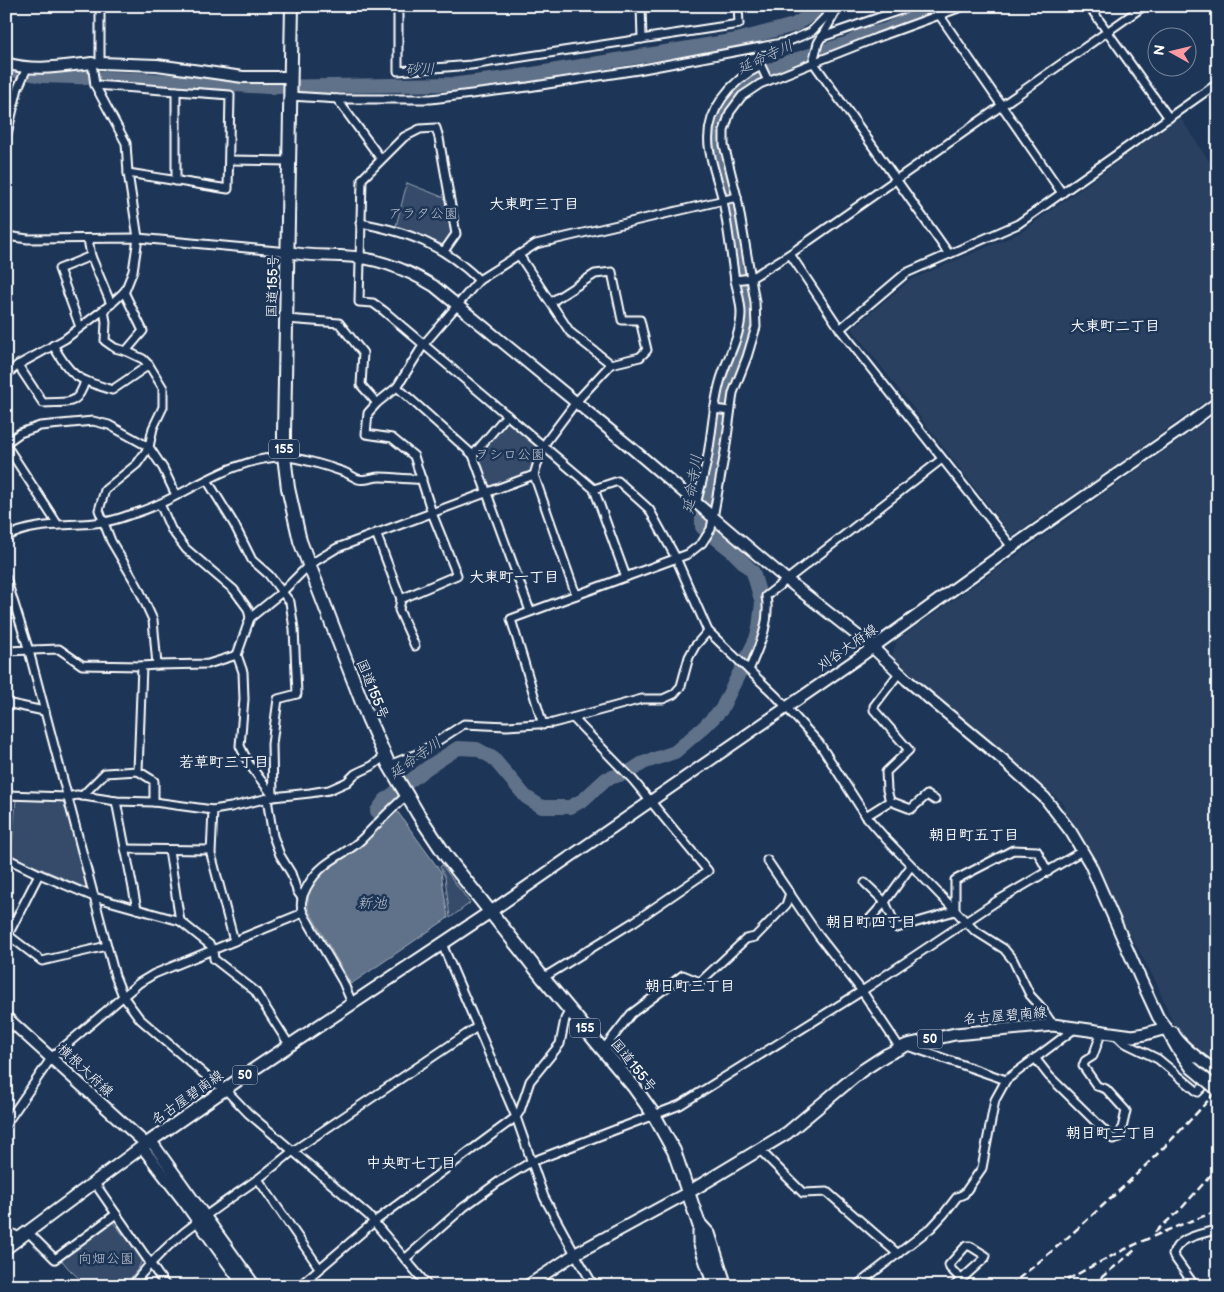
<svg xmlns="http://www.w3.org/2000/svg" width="1224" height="1292" viewBox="0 0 1224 1292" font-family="'Balsamiq Sans','Klee One',sans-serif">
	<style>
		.built { fill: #2a4161 }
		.green { fill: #364b69; stroke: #9aa5b4 }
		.water { fill: #617289; stroke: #a0aab8 }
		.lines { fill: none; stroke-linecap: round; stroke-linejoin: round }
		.river { stroke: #617289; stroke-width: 14 }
		.street-casing { stroke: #fff; stroke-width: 11 }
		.secondary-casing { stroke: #fff; stroke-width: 14 }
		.primary-casing { stroke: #fff; stroke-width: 15 }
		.highway-casing { stroke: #fff; stroke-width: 16 }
		.street { stroke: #1d3557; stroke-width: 7 }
		.secondary { stroke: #1d3557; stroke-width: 10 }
		.primary { stroke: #1d3557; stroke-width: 11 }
		.highway { stroke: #1d3557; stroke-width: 12 }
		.rail { stroke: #fff; stroke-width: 2.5; stroke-dasharray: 8 4; stroke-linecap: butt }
		.primary-bridge-casing { stroke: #fff; stroke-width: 15; stroke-linecap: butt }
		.primary-bridge { stroke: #1d3557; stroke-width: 11 }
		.labels { text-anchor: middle; stroke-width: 5; stroke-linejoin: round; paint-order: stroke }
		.shield { fill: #1d3557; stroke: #bbc2cd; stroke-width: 1 }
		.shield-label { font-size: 12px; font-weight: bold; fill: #fff }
		.park-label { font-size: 14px; fill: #b9c0ca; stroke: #1d3557 }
		.street-label { font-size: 14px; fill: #fff; stroke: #1d3557 }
		.water-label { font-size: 15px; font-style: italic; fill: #b8c0ca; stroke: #1d3557 }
		.neighbourhood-label { font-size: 15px; font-weight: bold; fill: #fff; stroke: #1d3557 }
	</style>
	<rect width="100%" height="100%" fill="#1d3557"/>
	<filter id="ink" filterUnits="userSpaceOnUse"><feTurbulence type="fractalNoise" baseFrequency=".02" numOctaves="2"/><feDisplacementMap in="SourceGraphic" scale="10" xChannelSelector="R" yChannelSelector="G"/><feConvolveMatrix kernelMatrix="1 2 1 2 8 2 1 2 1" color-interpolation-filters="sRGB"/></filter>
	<g filter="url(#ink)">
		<!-- built -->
		<g class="built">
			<path d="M1180,117L1218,175V392L1115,467L1012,536L852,329L910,280L1020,233Z"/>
			<path d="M1218,413V1064L1216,1066L1178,1035L1157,984L1104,887L1061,801L892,657L897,640Z"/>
		</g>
		<!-- green -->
		<g class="green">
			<path d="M407,183L445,198L451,233L444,245L396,226Z"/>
			<path d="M508,419L540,447L534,460L532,473L488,488L477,456Z"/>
			<path d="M63,799L87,886L84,887L11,856L16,800Z"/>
			<path d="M442,865L470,903L450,918L445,877L440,867Z"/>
			<path d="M112,1221L139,1254L142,1260L139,1267L125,1286H87L68,1268L60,1258Z"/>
		</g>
		<!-- water -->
		<path class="water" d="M397,811L441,872L448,918L351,984L308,909V895L312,883L331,863L353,850Z"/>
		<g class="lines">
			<!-- river -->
			<g class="river">
				<path d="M6,69L42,76L136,79L268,87L458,84L515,77L737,40L794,25L824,6"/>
				<path d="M386,820L377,811L385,800L427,768L458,748L477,749L493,758L526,797L542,807H570L583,800L606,779L629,772L643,763L675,752L704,727L721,710L756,639L759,628L762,603L753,572L732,551L702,527V517L716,459L723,398L742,347L748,313L734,218L718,151L716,137L722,110L729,98L742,84L788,62L849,43L864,35L886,30L939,6"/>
			</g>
			<defs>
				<g id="street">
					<path d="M398,6V71L471,65L739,24L738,6"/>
					<path d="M641,6L642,39"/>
					<path d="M839,6L818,43L813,62L949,254"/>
					<path d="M1089,6L1169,118"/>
					<path d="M940,16L1062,193"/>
					<path d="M822,37L912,6"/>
					<path d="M95,85L230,95L228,189L128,173"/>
					<path d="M290,96L339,99H431L528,87L638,70L787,42L811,32L836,6"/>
					<path d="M337,99L381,159"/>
					<path d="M6,138L18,88L27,68"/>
					<path d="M230,160L289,161"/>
					<path d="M176,181V91"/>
					<path d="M360,223C409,232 443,245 479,280L536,244L737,197"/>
					<path d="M6,236L28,239L138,238L288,252"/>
					<path d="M88,239L91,256L111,304"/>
					<path d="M444,251L456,234L439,138L436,128L420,129L404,137L362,179L359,302L373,303L384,311L594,489L626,577"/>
					<path d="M790,254L840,329L1012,547"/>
					<path d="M519,255L570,332L611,364"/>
					<path d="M735,280L751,278L790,254L1144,6"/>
					<path d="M124,292L143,331L126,351"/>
					<path d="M551,302L595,274L612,272L622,320H640L647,350L640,357L611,364L576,402L543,446L534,475L576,595"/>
					<path d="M104,310L106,322L105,341L115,348L126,351L143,359L149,365L163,388V407L153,428L149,447L137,464L105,490L99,510L111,541L138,587L153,620L157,665L142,666L138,771L154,781V802"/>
					<path d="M286,319L339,323L363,353L361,385L377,403"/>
					<path d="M80,327L59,269L91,256"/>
					<path d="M840,329L906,273L1018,224L1218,83"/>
					<path d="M53,345C71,378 78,379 112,390L149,365"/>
					<path d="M18,365L43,403C67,401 77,408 85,381"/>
					<path d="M6,375L18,365L65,339L111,304L125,291L133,271L138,238L128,173L126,143L95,85L92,63H100V6"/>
					<path d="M397,387L473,455L530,611"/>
					<path d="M714,409L730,411"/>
					<path d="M6,443L20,433L40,426L93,421L109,425L149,447L163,468L176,495"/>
					<path d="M6,445L58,525"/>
					<path d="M473,455L507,415"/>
					<path d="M207,480L234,524L252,560L269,575L282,592L250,618"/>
					<path d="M594,489L618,481L649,509L676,558L708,631L777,697L819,743L866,816L886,839L974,930L1004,949L1013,960L1030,995L1041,1007L1053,1025"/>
					<path d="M160,504L171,529L186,549L234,590L248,609L250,618L237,655L243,672L244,699L240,746L249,764L273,796"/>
					<path d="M696,504C700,489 704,475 707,460C712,434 713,407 720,382C726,359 741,337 741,313C741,302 737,290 735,280C731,254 728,227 723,201C719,183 711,165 709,146C705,111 731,80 761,66L768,81"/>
					<path d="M376,533L401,599L399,610L415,646"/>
					<path d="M6,537C36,521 71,527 103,522C112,521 121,518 129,515C181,501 225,459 281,457C296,456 330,467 344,472C349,474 353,477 358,479C366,481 372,477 380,477C394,477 407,480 422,479"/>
					<path d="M6,578L29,651L115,976L123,996L140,1019L212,1081L225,1089L248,1113L368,1215L428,1286"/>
					<path d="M401,599L457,575L432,513L414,456L392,438L366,434L368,413L377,403L397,387L424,344L479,280"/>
					<path d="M6,651L59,649L82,665L142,666"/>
					<path d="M157,665L208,664L237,655"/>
					<path d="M749,670C759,646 771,623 766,596L942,459"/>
					<path d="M6,703L44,711"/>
					<path d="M543,725L511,619L688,554L702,543L711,529L725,452L733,393L747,357L756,327L755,302L737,197L724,145V131L730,112L742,96L760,84L876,38L964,6"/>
					<path d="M389,765L419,753L464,724L507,726L553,723L642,699H663L674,694L681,686L689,657L695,646L708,631"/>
					<path d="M6,795L67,797L77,795L116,801L154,802L213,810L231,807L273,797L310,793L329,790L347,782L355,774L372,766L385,756"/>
					<path d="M82,796L105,773L138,771"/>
					<path d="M273,797L272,744L278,699L297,694L294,629L290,602L282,592L309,565L337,548L534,475"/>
					<path d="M267,799L273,836L280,855L291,873L297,891L302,898"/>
					<path d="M116,801L137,909"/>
					<path d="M890,801L887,790L886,772L909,750L874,710V706L899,673"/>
					<path d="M213,810L211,854L234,941"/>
					<path d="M866,816L890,801L911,809L927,795L935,800"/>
					<path d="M125,849L210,850"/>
					<path d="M169,850L180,921"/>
					<path d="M6,858L39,874L94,897L180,921L210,945L213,950L214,959L255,991L290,1046"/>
					<path d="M767,860L818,935L862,991L900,1048"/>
					<path d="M39,874L8,935L42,961L107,946"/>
					<path d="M865,883L885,902L897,928L955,911V880L1013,850L1037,851L1048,872"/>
					<path d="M866,923L885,902L911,866"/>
					<path d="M442,944L516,1117L544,1197L575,1254L594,1286"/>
					<path d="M543,978L635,921L708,871L633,780L573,718"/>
					<path d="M352,1003L343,982L303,913C296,898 313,875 324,866C336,856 351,850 362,839C377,824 391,809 407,795"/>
					<path d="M1114,1033L1123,1042L1158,1059L1198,1092L1218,1071"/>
					<path d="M908,1046L1006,1080"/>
					<path d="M603,1050L631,1014L683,975L700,982L746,939L755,937L786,905L790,893"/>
					<path d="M1035,1058L1049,1076L1113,1139L1120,1137L1126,1111L1106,1089L1097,1086L1083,1066L1085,1061L1093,1056L1102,1031"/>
					<path d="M6,1124L52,1057L139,983L154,974L303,913"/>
					<path d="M760,1150L803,1193L827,1192L898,1254"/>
					<path d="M94,1182L166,1286"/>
					<path d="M702,1223L711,1233L728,1286"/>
					<path d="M6,1230L21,1238"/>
					<path d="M697,1231V1242L712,1286"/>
					<path d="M28,1232L55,1259L116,1214"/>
					<path d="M405,1259L464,1207L501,1180L531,1162L680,1105L862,991L997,901L1082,851"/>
					<path d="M320,1269L258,1179L293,1151L477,1027"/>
					<path d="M1192,1282L1173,1255C1176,1237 1203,1234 1218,1229"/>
					<path d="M132,1286C165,1241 213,1210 258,1179"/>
					<path d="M299,1286L374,1222L516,1117L520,1111L530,1081L560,1044L565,1019L570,1010"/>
					<path d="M856,1286L931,1228L943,1215L957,1197L964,1194L982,1168L995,1100L1006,1080L1077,1027"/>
					<path d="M954,1286L985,1258L986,1256L970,1246H966L949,1265L950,1268L961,1279"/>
				</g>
				<g id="secondary">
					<path d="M6,63C34,72 64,66 92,63"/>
					<path d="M100,63L157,65L243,77H290"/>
					<path d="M288,252C306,256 324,255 342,256C375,257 406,269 434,286L628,445L787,580L872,647L907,680L1002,759L1045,798L1071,832L1090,864L1140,978L1158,1017L1166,1028"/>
					<path d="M490,912L861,656L1012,547L1182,429L1218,402"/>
					<path d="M6,1017L146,1144"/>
					<path d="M1173,1032C1179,1046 1204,1062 1217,1072"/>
					<path d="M151,1141L255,1286"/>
					<path d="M142,1147L185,1203L244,1286"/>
					<path d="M527,1286L575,1254L689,1192"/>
				</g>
				<g id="primary">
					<path d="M689,1192L787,1133L860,1072L886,1055L907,1045L955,1034L1053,1025L1133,1036L1145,1034L1166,1028L1178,1049L1192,1068"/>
					<path d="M6,1248L146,1144L257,1067L490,912"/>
				</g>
				<path id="highway" d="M292,6L284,433V456L288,488L300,541L368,718L389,765L418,814L446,856L543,978L634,1087L654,1115L674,1151L720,1286"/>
			</defs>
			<!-- street casing -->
			<use href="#street" class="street-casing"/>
			<!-- secondary casing -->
			<use href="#secondary" class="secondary-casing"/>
			<!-- primary casing -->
			<use href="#primary" class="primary-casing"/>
			<!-- highway casing -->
			<use href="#highway" class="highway-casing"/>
			<!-- street -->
			<use href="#street" class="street"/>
			<!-- secondary -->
			<use href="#secondary" class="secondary"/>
			<!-- primary -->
			<use href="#primary" class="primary"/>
			<!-- highway -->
			<use href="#highway" class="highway"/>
			<!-- rail -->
			<g class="rail">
				<path d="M1155,1232L1180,1210L1218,1167"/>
				<path d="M1009,1286C1040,1262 1070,1236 1099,1209C1141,1171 1181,1132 1218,1089"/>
				<path d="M1057,1286C1107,1256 1163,1230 1218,1211"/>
				<path d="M1091,1286L1135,1250"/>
			</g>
			<defs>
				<path id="primary-bridge" d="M1192,1068L1218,1090"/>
			</defs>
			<!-- primary-bridge casing -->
			<use href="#primary-bridge" class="primary-bridge-casing"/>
			<!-- primary-bridge -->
			<use href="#primary-bridge" class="primary-bridge"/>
		</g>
	</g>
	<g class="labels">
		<!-- shield labels -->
		<g class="shield">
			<rect x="269" y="439.5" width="30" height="19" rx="4"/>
			<rect x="570" y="1018.5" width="30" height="19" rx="4"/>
			<rect x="917.5" y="1029.5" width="25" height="19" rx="4"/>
			<rect x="232.5" y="1065.5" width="25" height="19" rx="4"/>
		</g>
		<g class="shield-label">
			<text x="284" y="453">155</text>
			<text x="585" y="1032">155</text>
			<text x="930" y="1043">50</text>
			<text x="245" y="1079">50</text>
		</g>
		<!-- park labels -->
		<g class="park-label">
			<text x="423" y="218">アラタ公園</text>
			<text x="510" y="459">ヲシロ公園</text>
			<text x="106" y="1263">向畑公園</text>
		</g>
		<!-- street labels -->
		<g class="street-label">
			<text transform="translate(272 286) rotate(-88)" y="5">国道155号</text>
			<text transform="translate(847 647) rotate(-35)" y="5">刈谷大府線</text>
			<text transform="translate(373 689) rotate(68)" y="5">国道155号</text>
			<text transform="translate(1005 1015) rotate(-5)" y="5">名古屋碧南線</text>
			<text transform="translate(634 1065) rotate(51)" y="5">国道155号</text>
			<text transform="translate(86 1070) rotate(43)" y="5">横根大府線</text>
			<text transform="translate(187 1097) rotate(-35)" y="5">名古屋碧南線</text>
		</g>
		<!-- water labels -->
		<g class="water-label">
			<text transform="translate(765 57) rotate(-25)" y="5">延命寺川</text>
			<text transform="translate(420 69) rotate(-1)" y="5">砂川</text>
			<text transform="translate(692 484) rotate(-81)" y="5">延命寺川</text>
			<text transform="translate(415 758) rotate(-35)" y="5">延命寺川</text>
			<text x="372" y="908">新池</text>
		</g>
		<!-- neighbourhood labels -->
		<g class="neighbourhood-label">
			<text x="534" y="209">大東町三丁目</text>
			<text x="1115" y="331">大東町二丁目</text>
			<text x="514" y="582">大東町一丁目</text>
			<text x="224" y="767">若草町三丁目</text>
			<text x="974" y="840">朝日町五丁目</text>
			<text x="871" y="927">朝日町四丁目</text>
			<text x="690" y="991">朝日町三丁目</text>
			<text x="1111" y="1138">朝日町二丁目</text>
			<text x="411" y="1168">中央町七丁目</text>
		</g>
	</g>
	<!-- margin -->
	<rect width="1224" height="1292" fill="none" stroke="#1d3557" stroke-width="25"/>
	<rect x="12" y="12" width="1199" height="1267" fill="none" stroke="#fff" stroke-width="2" filter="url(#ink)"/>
	<!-- north arrow -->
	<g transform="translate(1172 52) rotate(278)"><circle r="24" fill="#1d3557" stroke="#77869a"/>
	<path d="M0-4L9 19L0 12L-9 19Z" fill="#ff9aa2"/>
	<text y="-8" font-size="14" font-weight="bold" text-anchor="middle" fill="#ffffff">N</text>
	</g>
</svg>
